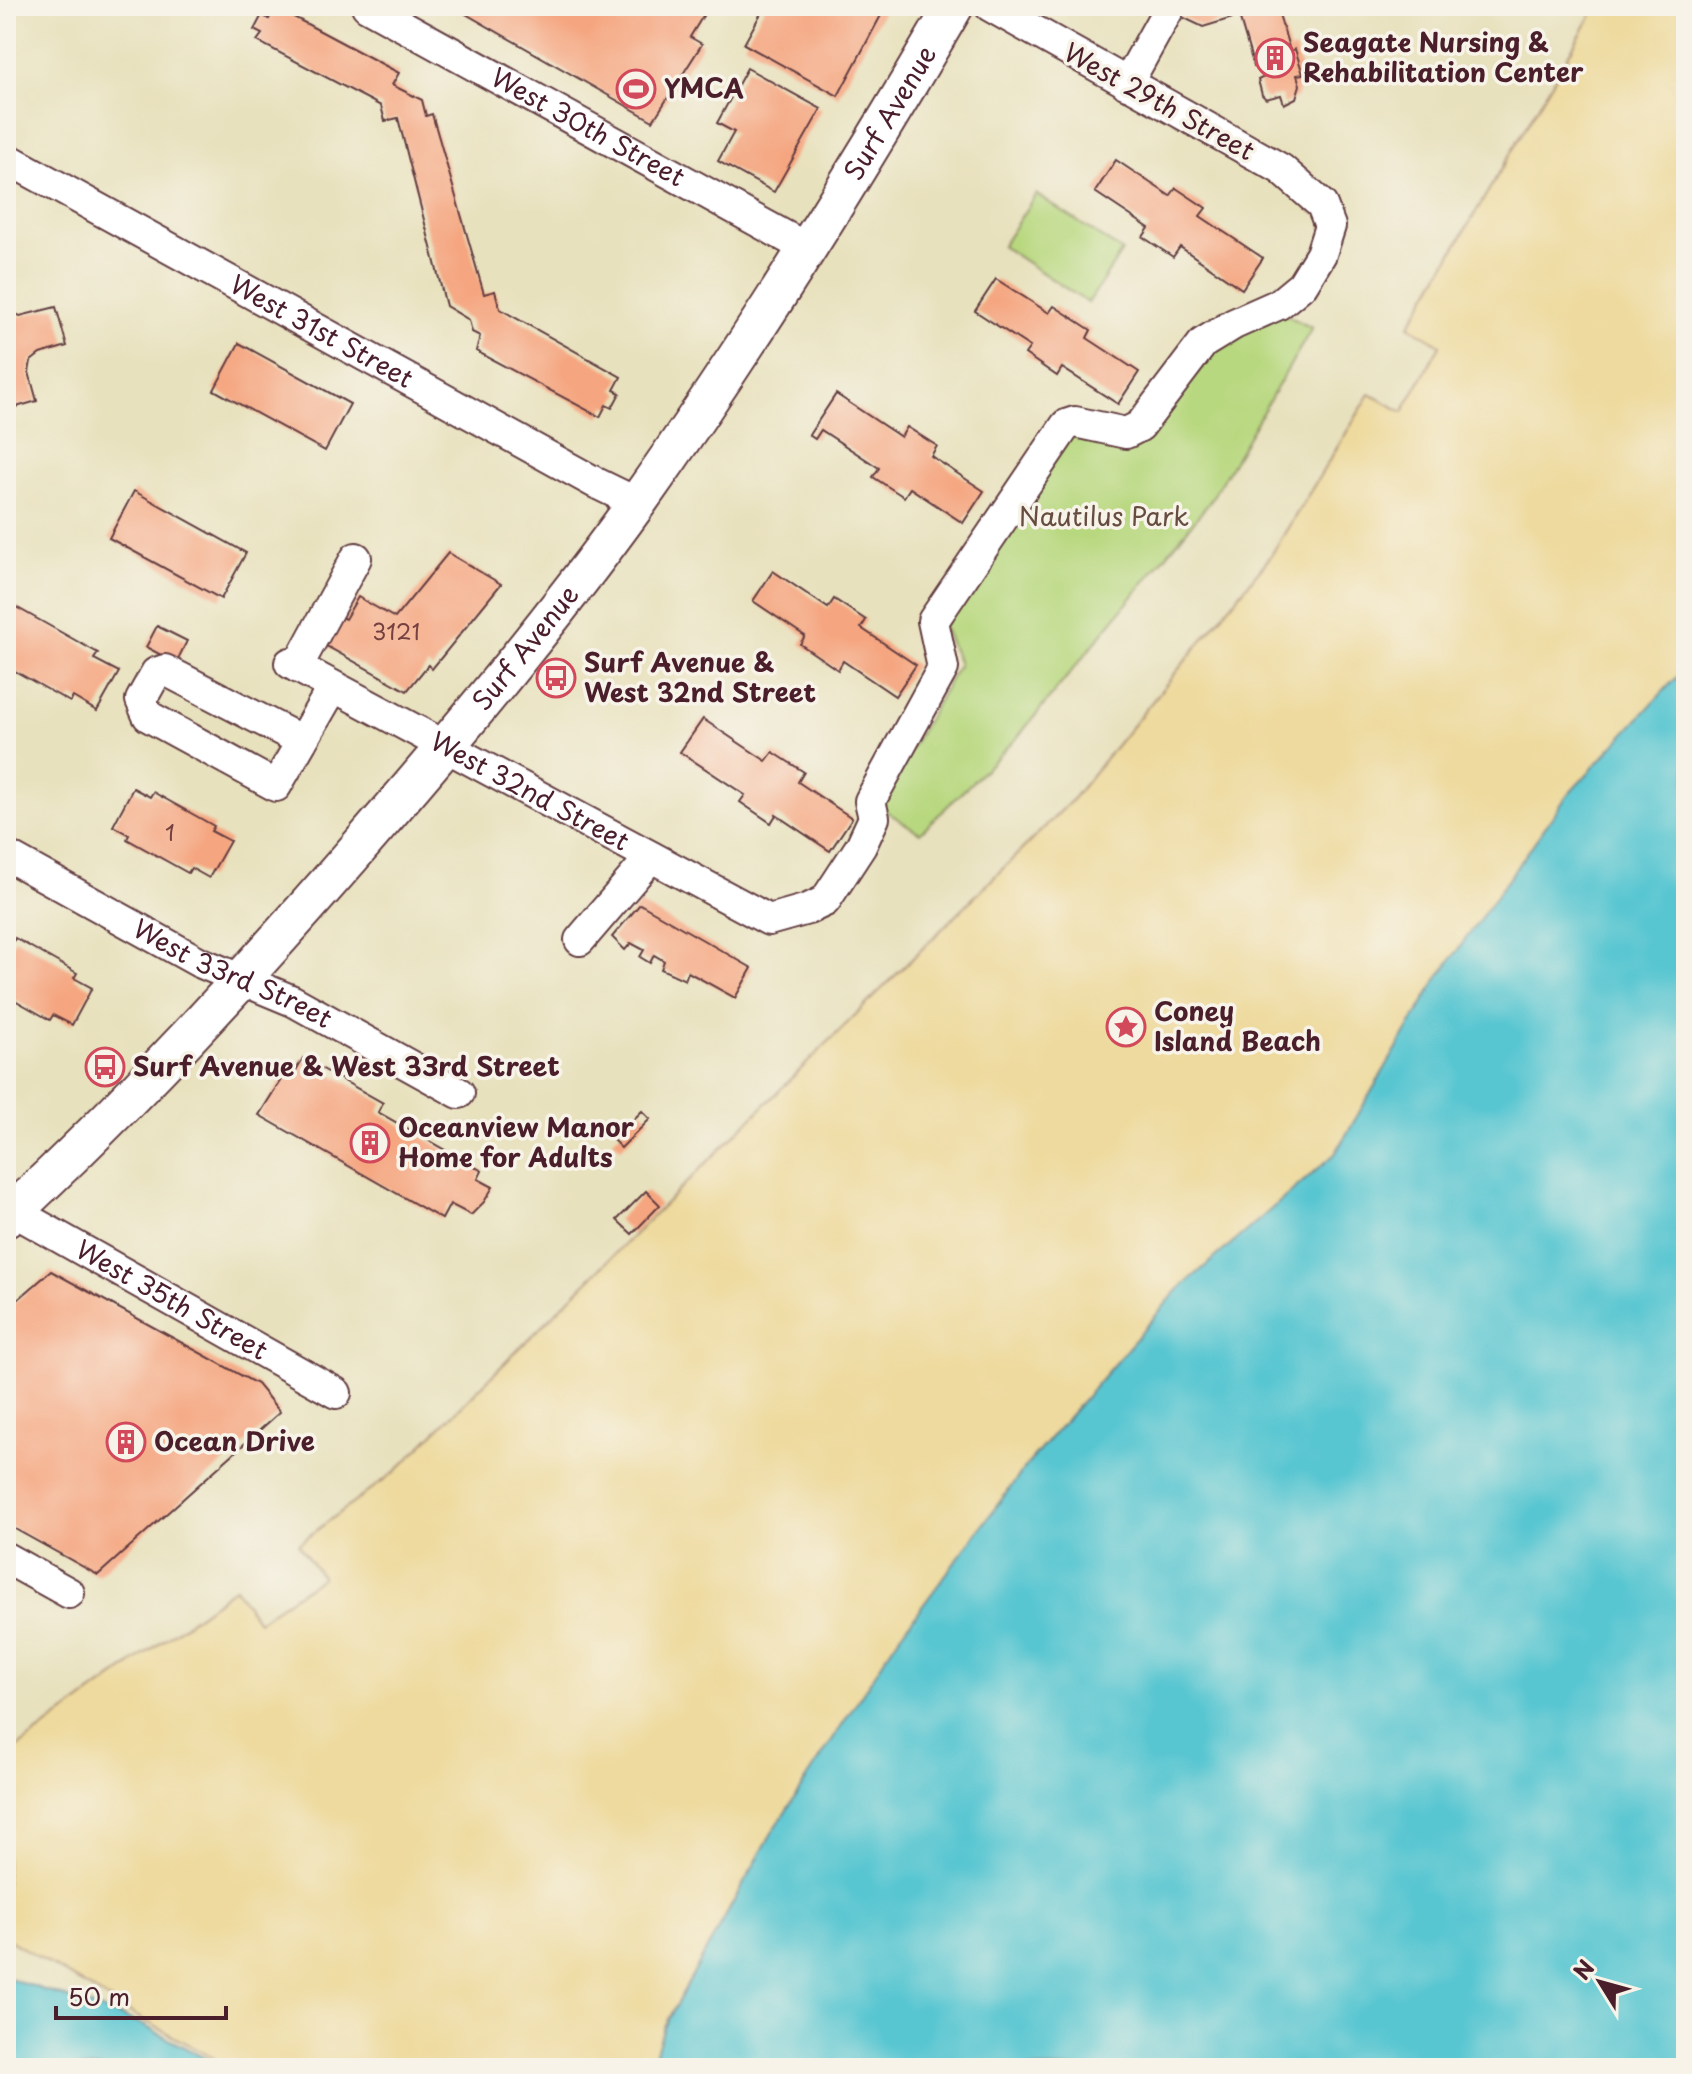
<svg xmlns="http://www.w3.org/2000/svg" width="1692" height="2074" viewBox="0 0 1692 2074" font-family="'Playpen Sans',sans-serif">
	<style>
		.green { fill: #b8d87f; stroke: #817c55; stroke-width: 2 }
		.sand { fill: #eeda9e; stroke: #9c7c64; stroke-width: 2 }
		.water { fill: #59c6d1; stroke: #52727e; stroke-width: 2 }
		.building { fill: #f5a680 }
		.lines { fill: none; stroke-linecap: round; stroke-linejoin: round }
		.minor-casing { stroke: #623c41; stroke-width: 34 }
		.major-casing { stroke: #623c41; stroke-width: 42 }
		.minor { stroke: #fff; stroke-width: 30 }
		.major { stroke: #fff; stroke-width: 38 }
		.labels { text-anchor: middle; stroke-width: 7; stroke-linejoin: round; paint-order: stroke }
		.number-label { font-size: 22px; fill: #754140 }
		.poi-label { font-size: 26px; font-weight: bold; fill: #4a1f2b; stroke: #f7f3e8; text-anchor: start }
		.street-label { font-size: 26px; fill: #4a1f2b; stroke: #f7f3e8 }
		.park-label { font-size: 26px; fill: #664d40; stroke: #f7f3e8 }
	</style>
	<rect width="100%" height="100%" fill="#f7f3e8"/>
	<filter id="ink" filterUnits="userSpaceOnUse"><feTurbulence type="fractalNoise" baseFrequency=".0125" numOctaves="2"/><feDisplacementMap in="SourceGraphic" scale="16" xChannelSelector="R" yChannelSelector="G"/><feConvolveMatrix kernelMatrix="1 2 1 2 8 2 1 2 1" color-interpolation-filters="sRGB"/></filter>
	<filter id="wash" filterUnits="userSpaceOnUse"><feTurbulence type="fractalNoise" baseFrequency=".006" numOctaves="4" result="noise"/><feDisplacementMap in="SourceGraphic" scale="32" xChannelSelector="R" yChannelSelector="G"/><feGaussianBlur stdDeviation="1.8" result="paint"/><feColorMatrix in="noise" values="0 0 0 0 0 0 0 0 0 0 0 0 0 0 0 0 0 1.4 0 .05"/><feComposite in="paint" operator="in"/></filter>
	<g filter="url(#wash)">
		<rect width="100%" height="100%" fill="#e8e1bd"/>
		<!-- green -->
		<g class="green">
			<path d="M1036,194L1122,251L1088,303L1002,246Z"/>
			<path d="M1282,313L1312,328L1209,503L1017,738L920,833L878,806L959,664L943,626L1075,430L1134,450L1221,341Z"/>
		</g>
		<!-- sand -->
		<path class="sand" d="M1597,6H1686V667L1568,795L1438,978L1335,1154L1178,1290L1028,1464L895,1643L772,1833L664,2026L651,2068H231L138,2017L6,1938V1756L235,1588L258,1621L322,1577L298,1544L396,1471L1071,801L1270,557L1370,394L1403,412L1440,345L1409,326Z"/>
		<!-- water -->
		<g class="water">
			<path d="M1686,667V2068H651L664,2027L772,1833L895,1643L1028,1464L1178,1290L1335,1154L1438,978L1568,795Z"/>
			<path d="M6,1977L137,2022L223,2068H6Z"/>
		</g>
		<g id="blocks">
			<!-- building -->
			<g class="building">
				<path d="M452,6H709L690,37L702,44L653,121Z"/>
				<path d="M765,6H886L838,96L744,44Z"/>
				<path d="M1159,6H1282L1285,13L1279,14L1290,51L1295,49L1303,74L1297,75L1300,85L1296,98L1284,104L1281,95L1266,99L1262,95L1258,80L1264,77L1260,65L1254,67L1239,16L1203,27Z"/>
				<path d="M275,7L399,73L392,85L422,100L426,116L432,114L484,294L495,291L500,309L621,377L614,390L620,393L612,408L606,405L600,417L476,351L480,336L472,332L469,320L446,306L398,118L385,121L381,106L257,41L262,34L254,30L262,15L269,19Z"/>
				<path d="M747,68L821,109L774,192L718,161L734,132L717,123Z"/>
				<path d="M1116,160L1170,196L1176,188L1206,208L1200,216L1263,258L1242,289L1180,247L1173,257L1143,237L1149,228L1095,192Z"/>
				<path d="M996,279L1049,313L1054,306L1091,330L1087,338L1139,372L1118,404L1062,368L1057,376L1025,354L1030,347L975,311Z"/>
				<path d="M6,294L13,312L20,316L56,307L67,346L40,354L31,361L29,372L37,401L6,410Z"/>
				<path d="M239,343L350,404L325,451L214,390Z"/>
				<path d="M836,394L901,437L907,427L937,446L931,456L984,491L963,523L910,488L904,497L873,477L879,468L821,430L815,439L809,435Z"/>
				<path d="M134,491L246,553L221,599L109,538Z"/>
				<path d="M448,553L501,584L432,669L428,665L407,691L323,644L339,616L345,619L358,597L395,618Z"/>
				<path d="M773,571L828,608L834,599L866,620L861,628L916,665L895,696L843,661L838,670L800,644L805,636L753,601Z"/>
				<path d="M16,607L98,653L94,659L119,672L97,711L73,697L70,702L6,666V609L13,613Z"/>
				<path d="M157,626L187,641L176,663L146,647Z"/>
				<path d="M703,719L766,761L773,752L804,772L798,782L852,818L830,851L776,815L771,823L740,802L745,795L680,752Z"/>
				<path d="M133,788L150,797L153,792L214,826L211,831L230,841L209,878L191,868L188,873L127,839L129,835L113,826Z"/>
				<path d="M640,904L752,968L735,998L688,972L685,980L661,969L664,961L654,955L650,963L640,957L644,950L631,943L625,950L612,937Z"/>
				<path d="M15,938L77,973L74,978L92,988L72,1025L53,1015L50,1020L6,995V940L12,944Z"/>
				<path d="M303,1058L383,1103L378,1112L482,1171L478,1179L493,1187L484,1202L471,1215L450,1204L442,1219L259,1115L287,1070L294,1074Z"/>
				<path d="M642,1111L650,1119L621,1148L613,1140Z"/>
				<path d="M646,1191L660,1205L632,1234L617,1220Z"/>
				<path d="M51,1271L257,1384L280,1412L98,1575L6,1524V1310Z"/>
			</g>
		</g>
	</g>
	<g filter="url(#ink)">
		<use href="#blocks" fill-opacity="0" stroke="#623c41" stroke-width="2"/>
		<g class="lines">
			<defs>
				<g id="minor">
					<path id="s1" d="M367,6L808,249"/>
					<path d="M1127,84L1168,10"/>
					<path id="s2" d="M6,158L596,483L637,503"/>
					<path id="s3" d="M290,663L769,920L808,909L825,901L861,846L874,818L870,801L943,668L933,621L1066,425L1075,422L1126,433L1140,426L1203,343L1234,324L1279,304L1302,285L1321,254L1330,226L1322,205L1281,169L990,6"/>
					<path d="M297,667L356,558"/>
					<path d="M302,741L165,670L156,673L141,700L148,716L276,786L333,687"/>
					<path id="s4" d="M6,855L199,962L293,1001L459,1093"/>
					<path d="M580,940L651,857"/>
					<path id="s5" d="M6,1207L336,1393"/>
					<path d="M6,1558L69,1593"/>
				</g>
				<g id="major">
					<path id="s6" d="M6,1218C130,1104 243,980 354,853C452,740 549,625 637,503C751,343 855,176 954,6"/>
				</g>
			</defs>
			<!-- minor casing -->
			<use href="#minor" class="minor-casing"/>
			<!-- major casing -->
			<use href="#major" class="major-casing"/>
			<!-- minor -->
			<use href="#minor" class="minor"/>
			<!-- major -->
			<use href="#major" class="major"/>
		</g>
	</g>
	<!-- icons -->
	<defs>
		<symbol id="building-ring" viewBox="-11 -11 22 22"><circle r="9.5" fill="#f7f3e8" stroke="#d1495b" stroke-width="1.5"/><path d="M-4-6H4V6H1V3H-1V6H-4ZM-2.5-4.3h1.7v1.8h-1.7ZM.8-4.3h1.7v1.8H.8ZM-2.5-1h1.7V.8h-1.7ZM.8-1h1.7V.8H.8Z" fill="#d1495b"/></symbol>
		<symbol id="stadium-ring" viewBox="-11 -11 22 22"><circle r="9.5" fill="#f7f3e8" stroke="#d1495b" stroke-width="1.5"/><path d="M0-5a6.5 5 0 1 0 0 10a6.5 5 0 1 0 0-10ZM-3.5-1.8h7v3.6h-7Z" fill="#d1495b"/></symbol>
		<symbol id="bus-ring" viewBox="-11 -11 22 22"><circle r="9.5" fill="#f7f3e8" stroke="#d1495b" stroke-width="1.5"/><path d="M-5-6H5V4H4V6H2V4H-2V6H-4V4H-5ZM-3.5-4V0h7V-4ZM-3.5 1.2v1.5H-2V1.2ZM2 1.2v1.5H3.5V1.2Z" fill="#d1495b"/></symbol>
		<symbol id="sight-ring" viewBox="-11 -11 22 22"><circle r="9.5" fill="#f7f3e8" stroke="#d1495b" stroke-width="1.5"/><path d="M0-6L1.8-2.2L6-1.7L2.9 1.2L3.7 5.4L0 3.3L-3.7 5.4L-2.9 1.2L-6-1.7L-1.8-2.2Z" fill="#d1495b"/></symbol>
	</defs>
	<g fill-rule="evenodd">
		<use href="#building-ring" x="1253" y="36" width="44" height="44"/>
		<use href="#stadium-ring" x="614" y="67" width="44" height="44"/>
		<use href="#bus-ring" x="534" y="656" width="44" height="44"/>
		<use href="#sight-ring" x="1104" y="1005" width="44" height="44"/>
		<use href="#bus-ring" x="83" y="1045" width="44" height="44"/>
		<use href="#building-ring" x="348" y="1121" width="44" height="44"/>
		<use href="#building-ring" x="104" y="1420" width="44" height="44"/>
	</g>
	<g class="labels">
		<!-- number labels -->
		<g class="number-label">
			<text x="396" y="640">3121</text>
			<text x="170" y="841">1</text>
		</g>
		<!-- poi labels -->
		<g class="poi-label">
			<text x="1303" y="52">Seagate Nursing &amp;<tspan x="1303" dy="30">Rehabilitation Center</tspan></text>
			<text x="664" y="98">YMCA</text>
			<text x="584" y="672">Surf Avenue &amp;<tspan x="584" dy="30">West 32nd Street</tspan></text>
			<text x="1154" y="1021">Coney<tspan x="1154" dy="30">Island Beach</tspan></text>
			<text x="133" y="1076">Surf Avenue &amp; West 33rd Street</text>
			<text x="398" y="1137">Oceanview Manor<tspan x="398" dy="30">Home for Adults</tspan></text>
			<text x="154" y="1451">Ocean Drive</text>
		</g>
		<!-- street labels -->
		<g class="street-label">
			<text transform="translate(1159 102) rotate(29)" y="9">West 29th Street</text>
			<text dy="9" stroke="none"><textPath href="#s6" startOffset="1420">Surf Avenue</textPath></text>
			<text dy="9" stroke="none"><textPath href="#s1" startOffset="252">West 30th Street</textPath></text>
			<text dy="9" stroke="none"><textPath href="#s2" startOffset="360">West 31st Street</textPath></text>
			<text dy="9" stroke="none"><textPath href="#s6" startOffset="772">Surf Avenue</textPath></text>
			<text dy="9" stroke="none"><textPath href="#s3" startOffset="272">West 32nd Street</textPath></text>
			<text dy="9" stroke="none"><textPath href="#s4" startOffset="256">West 33rd Street</textPath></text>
			<text dy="9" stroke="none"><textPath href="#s5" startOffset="190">West 35th Street</textPath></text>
		</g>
		<!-- park labels -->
		<g class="park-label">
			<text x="1104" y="526">Nautilus Park</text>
		</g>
	</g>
	<!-- margin -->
	<rect width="1692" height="2074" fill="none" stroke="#f7f3e8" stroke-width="32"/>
	<!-- north arrow -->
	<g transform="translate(1600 1982) rotate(307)" stroke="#f7f3e8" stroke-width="6" paint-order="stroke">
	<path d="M0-6L14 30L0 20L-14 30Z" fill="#4a1f2b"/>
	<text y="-12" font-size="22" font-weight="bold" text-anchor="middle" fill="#4a1f2b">N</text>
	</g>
	<!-- scale -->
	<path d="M56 2006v12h170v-12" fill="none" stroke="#4a1f2b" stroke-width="4"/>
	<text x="68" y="2006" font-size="24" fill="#4a1f2b" stroke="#f7f3e8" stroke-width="6" paint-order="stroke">50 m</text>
</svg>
